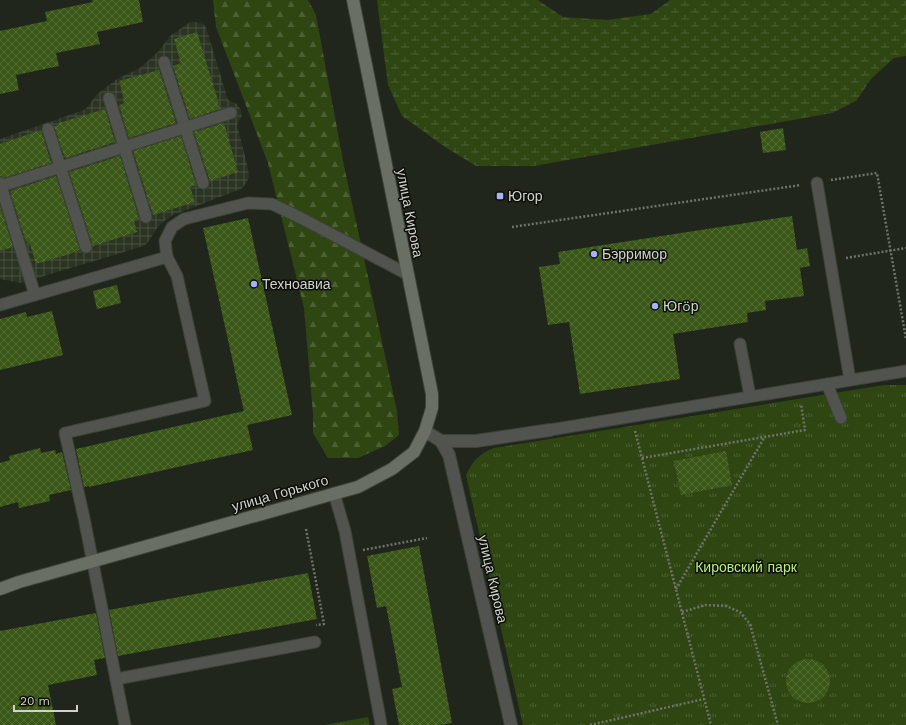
<svg xmlns="http://www.w3.org/2000/svg" width="906" height="725" viewBox="0 0 906 725" font-family="'Work Sans',sans-serif">
	<style>
		.industrial { fill: url(#industrial-grid) }
		.grass { fill: url(#grass-tufts) }
		.forest { fill: url(#forest-firs) }
		.wetland { fill: url(#wetland-marsh) }
		.building { fill: url(#building-cross-hatch) }
		.lines { fill: none; stroke-linecap: round; stroke-linejoin: round }
		.lane-casing { stroke: #3c4237; stroke-width: 13 }
		.street-casing { stroke: #3c4237; stroke-width: 14 }
		.secondary-casing { stroke: #3c4237; stroke-width: 14 }
		.path { stroke: #6f746b; stroke-width: 2.5; stroke-dasharray: 2 2; stroke-linecap: butt }
		.lane { stroke: #51544e; stroke-width: 11 }
		.street { stroke: #51544e; stroke-width: 12 }
		.secondary { stroke: #6a6f66; stroke-width: 12 }
		.poi-dot { fill: #aaaffb; stroke: #0c0e09; stroke-width: 1.5 }
		.labels { text-anchor: middle; stroke-width: 3; stroke-linejoin: round; paint-order: stroke }
		.poi-label { font-size: 14px; fill: #d0d4cd; stroke: #0c0e09; text-anchor: start }
		.street-label { font-size: 14px; fill: #d0d4cd; stroke: #0c0e09 }
		.park-label { font-size: 14px; fill: #b7ed80; stroke: #0c0e09 }
	</style>
	<defs>
		<pattern id="industrial-grid" width="8" height="8" patternUnits="userSpaceOnUse"><rect width="8" height="8" fill="#2b3323"/><path d="M0 4h8M4 0v8" fill="none" stroke="#495042"/></pattern>
		<pattern id="grass-tufts" width="24" height="20" patternUnits="userSpaceOnUse"><rect width="24" height="20" fill="#2f4613"/><path d="M3 7l-1-3M5 7V3M7 7l1-3M15 17l-1-3M17 17v-4M19 17l1-3" fill="none" stroke="#4c6034"/></pattern>
		<pattern id="forest-firs" width="22" height="20" patternUnits="userSpaceOnUse"><rect width="22" height="20" fill="#2f4613"/><path d="M5 1l3.5 6h-7zM16 11l3.5 6h-7z" fill="#4c6034"/></pattern>
		<pattern id="wetland-marsh" width="20" height="14" patternUnits="userSpaceOnUse"><rect width="20" height="14" fill="#2f4613"/><path d="M1 5h8M5 5V1M11 12h8M15 12V8" fill="none" stroke="#4c6034"/></pattern>
		<pattern id="building-cross-hatch" width="8" height="8" patternUnits="userSpaceOnUse"><rect width="8" height="8" fill="#3a5718"/><path d="M0 0l8 8M0 8l8-8" fill="none" stroke="#556e38"/></pattern>
	</defs>
	<rect width="100%" height="100%" fill="#20261b"/>
	<!-- industrial -->
	<path class="industrial" d="M190,22H196L203,24L206,27L228,100L237,104L241,110L242,116L237,125L248,168L249,176L246,184L241,189L173,215L164,221L157,228L149,241L144,246L21,283L0,279V139L84,110L89,105L96,95L117,79L140,68L158,52L170,36Z"/>
	<!-- grass -->
	<g class="grass">
		<path d="M884,385H906V725H523L466,475C472,462 480,453 494,448Z"/>
		<path d="M368,717L370,725H324Z"/>
	</g>
	<!-- forest -->
	<path class="forest" d="M213,0H308L316,15L344,166L397,411L399,435L385,446L358,458H328L313,433V414L304,308L268,163L216,27Z"/>
	<!-- wetland -->
	<path class="wetland" d="M377,0H538L563,17L607,20L651,14L670,0H906V56L894,58L871,79L856,101L832,113L534,166H476L445,147L402,116L388,85Z"/>
	<!-- building -->
	<g class="building">
		<path d="M92,0H139L143,22L97,32L100,44L56,53L59,66L16,75L19,90L0,94V31L47,21L45,12L93,2Z"/>
		<path d="M197,32L219,104H218L220,109L190,119L173,66L181,63L174,39Z"/>
		<path d="M159,70L176,123L129,138L119,105L125,103L119,81Z"/>
		<path d="M105,109L115,142L65,158L54,126L59,125V123Z"/>
		<path d="M224,123L238,172L210,181L194,132Z"/>
		<path d="M783,128L786,150L763,153L760,132Z"/>
		<path d="M41,130L51,163L4,178L0,176V144Z"/>
		<path d="M181,136L196,185L190,187L195,202L153,215L133,151Z"/>
		<path d="M120,156L139,219L134,221L137,232L93,246L69,172Z"/>
		<path d="M56,176L80,250L73,252V253L36,264L29,241L26,242L10,191Z"/>
		<path d="M0,206L13,247L0,251Z"/>
		<path d="M792,216L797,250L807,248L810,266L800,268L804,296L765,301L766,310L747,313L748,322L673,334L680,379L580,394L569,322L548,325L539,267L560,264L558,252Z"/>
		<path d="M248,218L292,415L247,425L203,228Z"/>
		<path d="M117,285L121,303L97,309L93,291Z"/>
		<path d="M52,311L63,355L0,370V319L26,312L27,317Z"/>
		<path d="M244,411L253,450L89,487V486L84,487L76,449Z"/>
		<path d="M40,448L41,453L55,450L56,454L62,452L71,490L49,495L50,501L19,508L18,502L0,507V463L10,460L9,456Z"/>
		<path d="M726,451L732,485L681,495L674,461Z"/>
		<path d="M419,546L452,723L441,725H399L392,689L402,687L386,606L377,608L367,556Z"/>
		<path d="M308,573L317,619L118,656L109,610Z"/>
		<path d="M96,613L105,658L94,660L97,675L48,685L56,725H0V631Z"/>
		<circle cx="808" cy="681" r="22"/>
	</g>
	<g class="lines">
		<defs>
			<g id="lane">
				<path d="M164,62L203,183"/>
				<path d="M109,98L146,217"/>
				<path d="M48,129L86,247"/>
				<path d="M0,183L1,186L231,113"/>
				<path d="M817,183L850,380"/>
				<path d="M1,186L35,295"/>
				<path d="M0,305L167,257L165,241L172,227L184,219L248,203L272,204L299,217L407,274"/>
				<path d="M740,344L750,396"/>
				<path d="M827,384L841,418"/>
				<path d="M550,430L906,371"/>
				<path d="M334,493L345,531L381,724"/>
				<path d="M116,679L315,642"/>
				<path d="M125,725L84,518L65,433L205,401L177,276L167,257"/>
			</g>
			<g id="street">
				<path d="M425,431L441,441H476L550,430"/>
				<path d="M441,441L449,455L511,725"/>
			</g>
			<path id="secondary" d="M0,589L19,582L358,487L392,469L414,452L425,431L432,408V394L353,0"/>
		</defs>
		<!-- lane casing -->
		<use href="#lane" class="lane-casing"/>
		<!-- street casing -->
		<use href="#street" class="street-casing"/>
		<!-- secondary casing -->
		<use href="#secondary" class="secondary-casing"/>
		<!-- path -->
		<g class="path">
			<path d="M831,180L877,173L906,339"/>
			<path d="M512,227L801,185"/>
			<path d="M846,258L906,248"/>
			<path d="M635,431L711,725"/>
			<path d="M642,458L805,430L801,404"/>
			<path d="M306,529L324,624L316,625"/>
			<path d="M363,550L427,538"/>
			<path d="M676,589L764,438"/>
			<path d="M682,612L706,605L726,606L740,612L750,624L778,725"/>
			<path d="M590,725L704,699"/>
		</g>
		<!-- lane -->
		<use href="#lane" class="lane"/>
		<!-- street -->
		<use href="#street" class="street"/>
		<!-- secondary -->
		<use href="#secondary" class="secondary"/>
	</g>
	<!-- markers -->
	<g class="poi-dot">
		<rect x="496" y="192" width="8" height="8" rx="2"/>
		<circle cx="594" cy="254" r="4"/>
		<circle cx="254" cy="284" r="4"/>
		<circle cx="655" cy="306" r="4"/>
	</g>
	<g class="labels">
		<!-- poi labels -->
		<g class="poi-label">
			<text x="508" y="201">Югор</text>
			<text x="602" y="259">Бэрримор</text>
			<text x="262" y="289">Техноавиа</text>
			<text x="663" y="311">Югöр</text>
		</g>
		<!-- street labels -->
		<g class="street-label">
			<text transform="translate(410 213) rotate(79)" y="5">улица Кирова</text>
			<text transform="translate(280 493) rotate(-16)" y="5">улица Горького</text>
			<text transform="translate(493 579) rotate(77)" y="5">улица Кирова</text>
		</g>
		<!-- park labels -->
		<g class="park-label">
			<text x="746" y="572">Кировский парк</text>
		</g>
	</g>
	<!-- scale -->
	<path d="M14 705v6h63v-6" fill="none" stroke="#d0d4cd" stroke-width="2"/>
	<text x="20" y="705" font-size="12" fill="#d0d4cd" stroke="#0c0e09" stroke-width="3" paint-order="stroke">20 m</text>
</svg>
